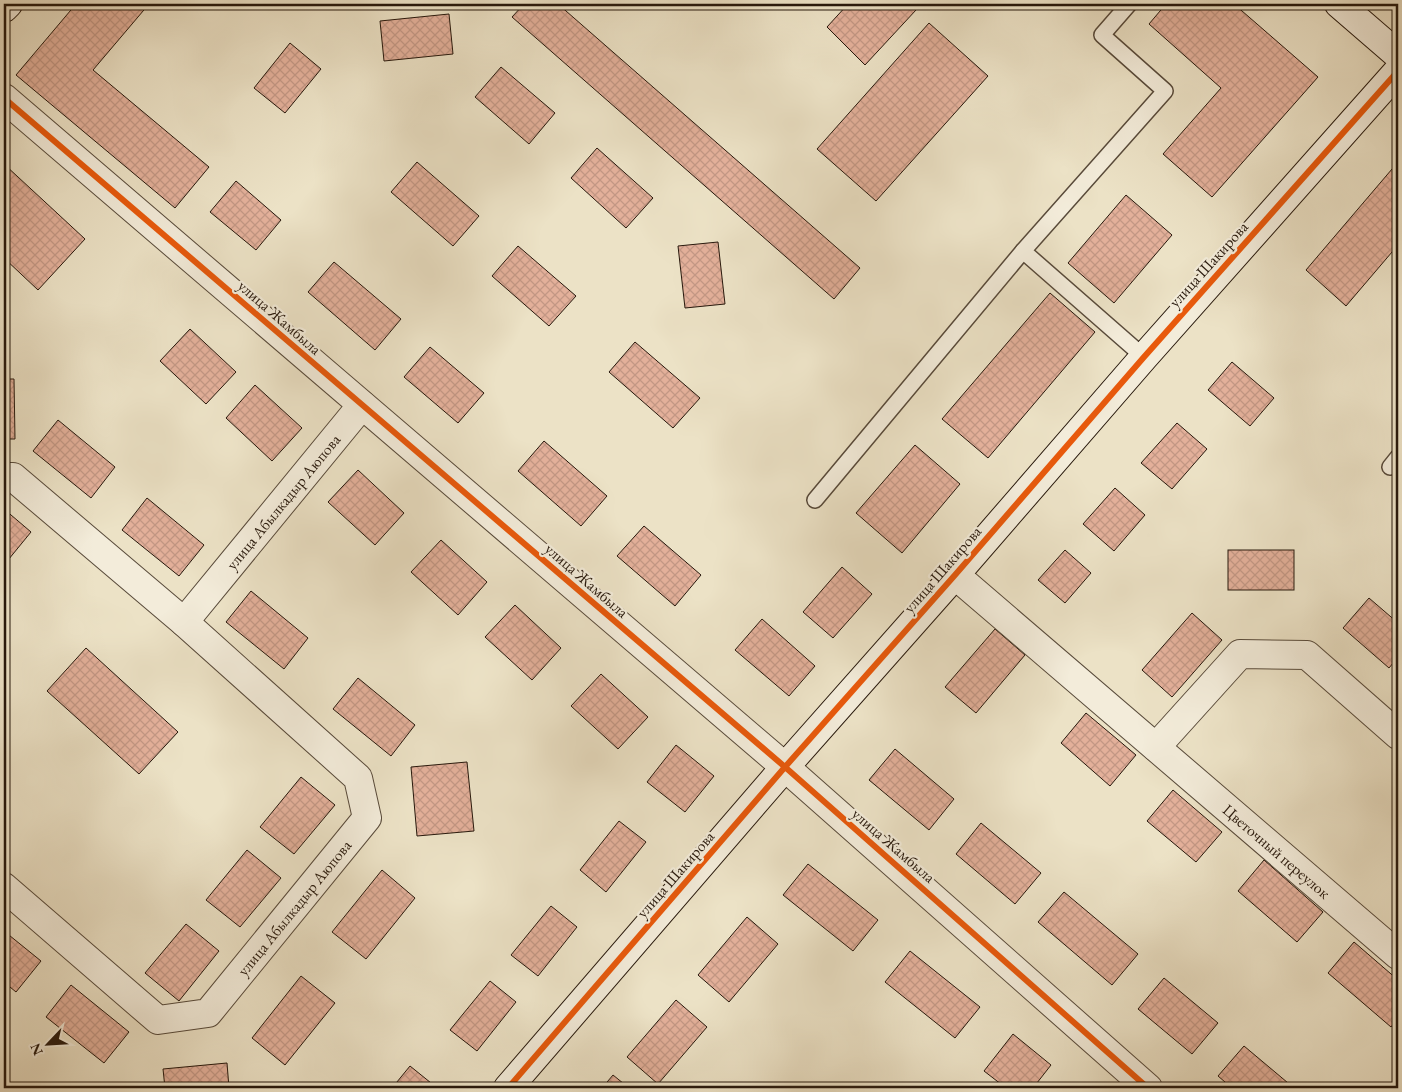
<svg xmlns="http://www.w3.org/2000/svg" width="1402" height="1092" viewBox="0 0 1402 1092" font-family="'EB Garamond',serif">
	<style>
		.building { fill: url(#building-cross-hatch); stroke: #27180c }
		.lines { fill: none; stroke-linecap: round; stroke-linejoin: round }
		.lane-casing { stroke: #584a3a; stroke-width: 18 }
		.street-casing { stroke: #584a3a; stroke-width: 30 }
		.secondary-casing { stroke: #27180c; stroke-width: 30 }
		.lane { stroke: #f3ecda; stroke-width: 15 }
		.street { stroke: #f3ecda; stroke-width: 28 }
		.secondary { stroke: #f3ecda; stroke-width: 28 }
		.cycleway-casing { stroke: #f3ecda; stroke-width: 9 }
		.cycleway { stroke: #e8590c; stroke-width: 6 }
		.labels { text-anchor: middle; stroke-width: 4.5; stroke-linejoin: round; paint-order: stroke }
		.street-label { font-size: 16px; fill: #27180c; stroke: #f3ecda }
	</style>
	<defs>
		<pattern id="building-cross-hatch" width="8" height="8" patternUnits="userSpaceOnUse" patternTransform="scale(1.25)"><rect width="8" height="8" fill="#e3b09a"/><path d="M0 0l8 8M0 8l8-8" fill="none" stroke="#c39784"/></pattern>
	</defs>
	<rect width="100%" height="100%" fill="#ece2c6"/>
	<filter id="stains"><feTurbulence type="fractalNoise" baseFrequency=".004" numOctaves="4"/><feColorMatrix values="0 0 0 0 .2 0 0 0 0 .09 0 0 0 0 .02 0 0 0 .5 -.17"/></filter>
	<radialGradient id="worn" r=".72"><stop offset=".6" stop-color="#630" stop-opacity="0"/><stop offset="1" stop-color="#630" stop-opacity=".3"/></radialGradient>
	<!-- building -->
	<g class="building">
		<path d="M76,4H149L93,70L209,167L175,208L16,75Z"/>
		<path d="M524,4H558L860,268L834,299L512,17Z"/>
		<path d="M848,4H910L916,10L865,65L827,27Z"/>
		<path d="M1166,4H1234L1318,77L1212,197L1163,154L1221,88L1149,24Z"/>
		<path d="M449,14L453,54L384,61L380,21Z"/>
		<path d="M929,23L988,76L876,201L817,149Z"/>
		<path d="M290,43L321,69L285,113L254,88Z"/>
		<path d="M501,67L555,113L529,144L475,97Z"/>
		<path d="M597,148L653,198L626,228L571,178Z"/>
		<path d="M417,162L479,216L453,246L391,192Z"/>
		<path d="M1398,162V245L1346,306L1306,270Z"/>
		<path d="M4,164L85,239L38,290L4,258Z"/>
		<path d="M236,181L281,220L256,250L210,212Z"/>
		<path d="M1126,195L1172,235L1114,303L1068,263Z"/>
		<path d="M718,242L725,304L685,308L678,246Z"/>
		<path d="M518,246L576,296L549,326L492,276Z"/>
		<path d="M334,262L401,319L375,350L308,292Z"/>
		<path d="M1050,293L1095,332L988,458L942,419Z"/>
		<path d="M190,329L236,372L206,404L160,361Z"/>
		<path d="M635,342L700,398L673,428L609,372Z"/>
		<path d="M430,347L484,393L458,423L404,377Z"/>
		<path d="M1232,362L1274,398L1250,426L1208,390Z"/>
		<path d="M4,379H14L15,439H4Z"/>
		<path d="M255,385L302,428L272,461L226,418Z"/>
		<path d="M58,420L115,467L91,498L33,451Z"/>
		<path d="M1177,423L1207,449L1172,489L1141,463Z"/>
		<path d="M544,441L607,496L581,526L518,471Z"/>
		<path d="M915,445L960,484L902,553L856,513Z"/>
		<path d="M358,470L404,513L375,545L328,502Z"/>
		<path d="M1115,488L1145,515L1114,551L1083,524Z"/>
		<path d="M147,498L204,545L179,576L122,530Z"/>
		<path d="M4,509L31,532L4,565Z"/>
		<path d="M644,526L701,575L675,606L617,556Z"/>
		<path d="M441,540L487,582L458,615L411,572Z"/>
		<path d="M1065,550L1091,573L1065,603L1038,580Z"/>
		<rect x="1228" y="550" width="66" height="40"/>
		<path d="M842,567L872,594L833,638L803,612Z"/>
		<path d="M251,591L308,638L284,669L226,622Z"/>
		<path d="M1369,598L1398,623V657L1389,668L1343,628Z"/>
		<path d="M515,605L561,648L532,680L485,637Z"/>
		<path d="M1192,613L1222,640L1172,697L1142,670Z"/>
		<path d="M762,619L815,666L789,696L735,650Z"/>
		<path d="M995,629L1025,655L976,713L945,687Z"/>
		<path d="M86,648L178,732L139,774L47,691Z"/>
		<path d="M601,674L648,717L618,749L571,706Z"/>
		<path d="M358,678L415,725L391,756L333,709Z"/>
		<path d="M1086,713L1136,755L1110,786L1061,743Z"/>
		<path d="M676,745L714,776L685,812L647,782Z"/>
		<path d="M895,749L954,799L929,830L869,780Z"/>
		<path d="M467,762L474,831L417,836L411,767Z"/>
		<path d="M301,777L335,805L294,854L260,827Z"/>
		<path d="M1173,790L1222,832L1196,862L1147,821Z"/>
		<path d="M619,821L646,842L606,892L580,870Z"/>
		<path d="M981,823L1041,873L1015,904L956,854Z"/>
		<path d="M247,850L281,878L240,927L206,900Z"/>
		<path d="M1264,860L1323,912L1297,942L1238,891Z"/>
		<path d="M808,864L878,920L853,951L783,895Z"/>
		<path d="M382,870L415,898L366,959L332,932Z"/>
		<path d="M1064,892L1138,954L1112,985L1038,922Z"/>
		<path d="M551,906L577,927L538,976L511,955Z"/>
		<path d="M747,917L778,944L729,1002L698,975Z"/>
		<path d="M186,924L219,951L179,1001L145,973Z"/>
		<path d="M4,931L41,961L16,992L4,982Z"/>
		<path d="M1354,942L1398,980V1018L1391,1027L1328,973Z"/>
		<path d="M910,951L980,1007L955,1038L885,982Z"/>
		<path d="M301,976L335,1003L285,1065L252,1038Z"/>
		<path d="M1164,978L1218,1023L1192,1054L1138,1009Z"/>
		<path d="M490,981L516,1002L477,1051L450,1030Z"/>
		<path d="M71,985L129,1032L104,1063L46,1017Z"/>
		<path d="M676,1000L707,1027L658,1084L627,1057Z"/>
		<path d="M1013,1034L1051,1065L1033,1088H1006L984,1071Z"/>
		<path d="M1244,1046L1294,1088H1232L1218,1076Z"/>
		<path d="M227,1063L229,1088H165L163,1069Z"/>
		<path d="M410,1066L436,1087V1088H392Z"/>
		<path d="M613,1075L629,1088H602Z"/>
	</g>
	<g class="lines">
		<defs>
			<g id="lane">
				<path d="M1129,4L1102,35L1165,91L1023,251L1144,357"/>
				<path d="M1390,467L1398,457"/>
				<path d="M815,500L1023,251"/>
			</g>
			<g id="street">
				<path d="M4,98L785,767L1148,1088"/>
				<path id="s1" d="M4,477H13L184,622L362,405"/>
				<path id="s2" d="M955,575L1398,955"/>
				<path d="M1156,747L1240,654L1307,655L1398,735"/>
				<path id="s3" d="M4,887L158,1020L208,1013L367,818L358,778L184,622"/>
			</g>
			<g id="secondary">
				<path d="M1339,4L1398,55"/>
				<path d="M4,8L8,4"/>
				<path d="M508,1088L785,767L955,575L1144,357L1398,71"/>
			</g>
		</defs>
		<!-- lane casing -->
		<use href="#lane" class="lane-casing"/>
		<!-- street casing -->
		<use href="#street" class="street-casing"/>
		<!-- secondary casing -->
		<use href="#secondary" class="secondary-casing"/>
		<!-- lane -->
		<use href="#lane" class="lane"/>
		<!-- street -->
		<use href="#street" class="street"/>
		<!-- secondary -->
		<use href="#secondary" class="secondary"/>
		<defs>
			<g id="cycleway">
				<path d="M4,98L785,767L1148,1088"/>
				<path d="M508,1088L785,767L955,575L1144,357L1398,71"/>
			</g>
		</defs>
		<!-- cycleway casing -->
		<use href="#cycleway" class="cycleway-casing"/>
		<!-- cycleway -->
		<use href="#cycleway" class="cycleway"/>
	</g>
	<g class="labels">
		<!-- street labels -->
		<g class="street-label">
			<text transform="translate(1208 264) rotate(-48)" y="6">улица Шакирова</text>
			<text transform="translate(280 317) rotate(41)" y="6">улица Жамбыла</text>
			<text dy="6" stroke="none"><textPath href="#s1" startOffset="389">улица Абылкадыр Аюпова</textPath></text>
			<text transform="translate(942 569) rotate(-49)" y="6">улица Шакирова</text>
			<text transform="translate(587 580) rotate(41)" y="6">улица Жамбыла</text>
			<text transform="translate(894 845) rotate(41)" y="6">улица Жамбыла</text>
			<text dy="6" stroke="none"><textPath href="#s2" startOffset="424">Цветочный переулок</textPath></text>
			<text transform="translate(675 874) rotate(-49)" y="6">улица Шакирова</text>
			<text dy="6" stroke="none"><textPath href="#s3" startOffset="390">улица Абылкадыр Аюпова</textPath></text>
		</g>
	</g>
	<!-- margin -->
	<rect width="1402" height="1092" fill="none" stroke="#ece2c6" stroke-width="20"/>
	<rect x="5" y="5" width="1392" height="1082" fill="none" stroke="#27180c" stroke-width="2.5"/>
	<rect x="10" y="10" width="1382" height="1072" fill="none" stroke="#27180c"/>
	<!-- north arrow -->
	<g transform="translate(48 1044) rotate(245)" stroke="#f3ecda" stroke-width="4" paint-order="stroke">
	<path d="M0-4L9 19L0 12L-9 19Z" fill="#27180c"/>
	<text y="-8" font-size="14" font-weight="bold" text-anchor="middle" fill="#27180c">N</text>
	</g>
	<rect width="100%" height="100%" filter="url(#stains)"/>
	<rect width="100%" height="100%" fill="url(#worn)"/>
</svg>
